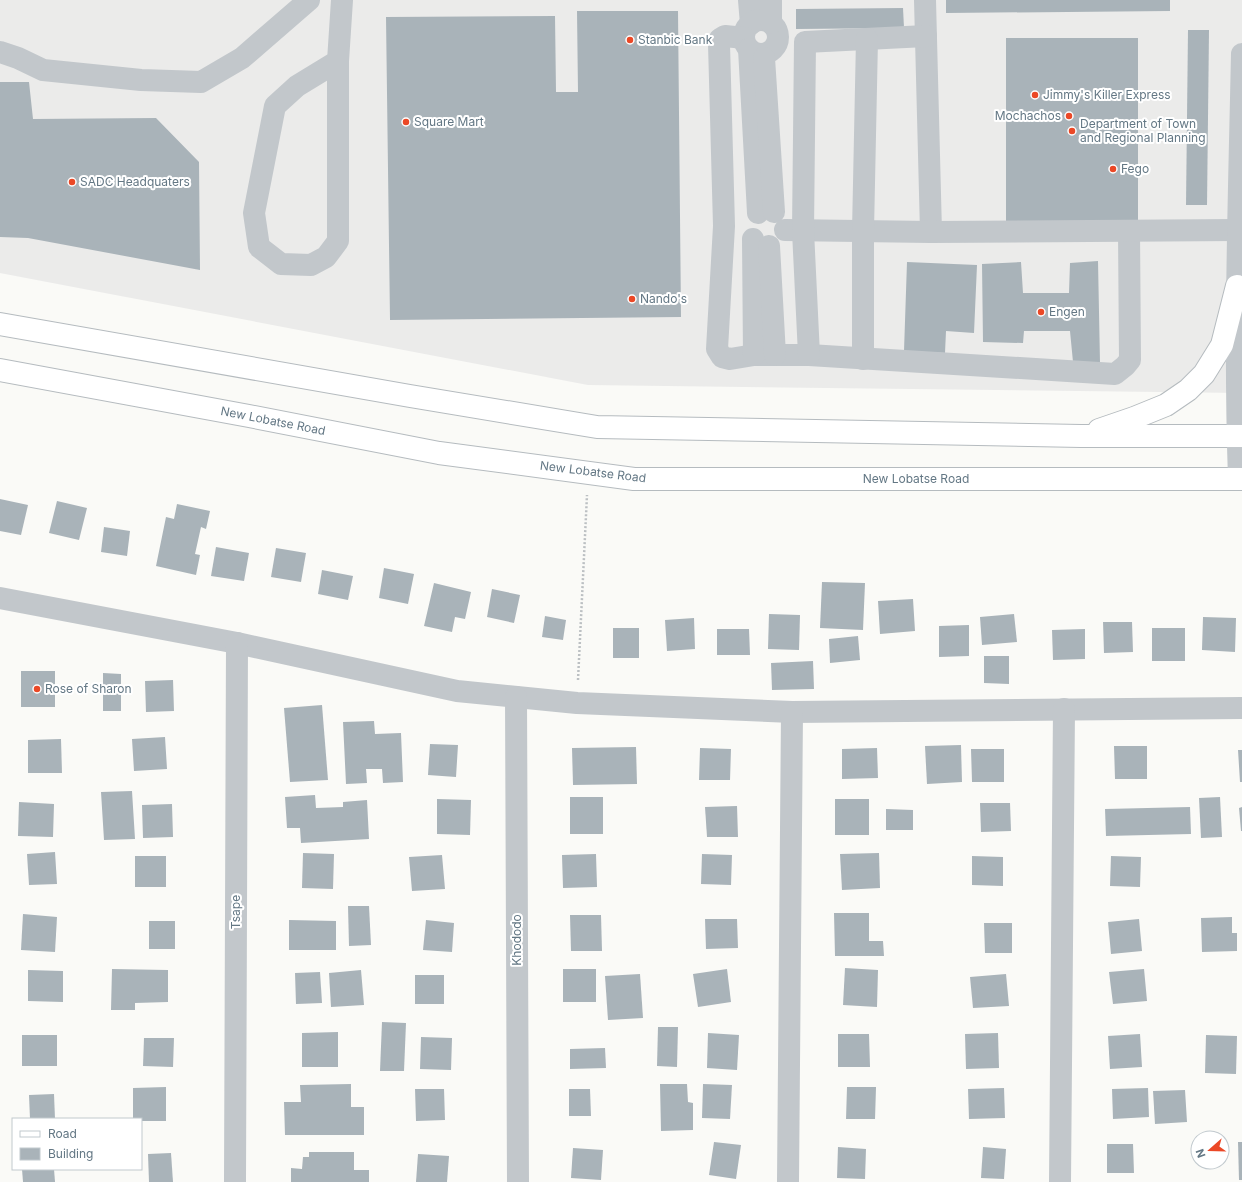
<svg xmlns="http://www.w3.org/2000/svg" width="1242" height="1182" viewBox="0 0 1242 1182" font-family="Inter,sans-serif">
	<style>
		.built { fill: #ebebea }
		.building { fill: #a9b3b9 }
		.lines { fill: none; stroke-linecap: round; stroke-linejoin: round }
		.major-casing { stroke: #b5bbbf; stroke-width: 24 }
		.path { stroke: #bcc0c3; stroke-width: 2.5; stroke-dasharray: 2 2; stroke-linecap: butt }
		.minor { stroke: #c2c7cb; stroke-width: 22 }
		.major { stroke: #fff; stroke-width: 22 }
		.poi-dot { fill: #eb4826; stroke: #fff; stroke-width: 1.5 }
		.labels { text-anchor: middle; stroke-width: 4; stroke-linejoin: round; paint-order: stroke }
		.poi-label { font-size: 12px; fill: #637784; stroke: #fff; text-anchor: start }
		.street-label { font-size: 12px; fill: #637784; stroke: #fff }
	</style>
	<rect width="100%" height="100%" fill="#fafaf7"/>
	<!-- built -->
	<path class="built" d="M0,0H1242V393L588,385L0,273Z"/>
	<!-- building -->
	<g class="building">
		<path d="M946,0H1170V11L946,13Z"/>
		<path d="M903,8L904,28L796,29V9Z"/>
		<path d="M577,11H678L681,317L390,320L386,17L555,16L556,92H578Z"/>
		<path d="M1188,30H1209L1207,205H1186Z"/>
		<path d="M1006,38H1138V224L1006,223Z"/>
		<path d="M0,82H29L33,119L156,118L199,162L200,270L28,238L0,237Z"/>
		<path d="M1098,261L1100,363L1073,362L1070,331H1024L1023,343L983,342L982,264L1021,262L1023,293H1069L1070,263Z"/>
		<path d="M907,262L977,265L974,333L946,331L945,353L904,351Z"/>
		<path d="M0,499L28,505L21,535L0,531Z"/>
		<path d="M57,501L87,508L79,540L49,533Z"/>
		<path d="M177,504L210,511L206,529L201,527L195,554L200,555L196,575L156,566L166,517L174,519Z"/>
		<path d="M104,527L130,531L127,556L101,552Z"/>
		<path d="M216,547L249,553L244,581L211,576Z"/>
		<path d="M276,548L306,553L301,582L271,577Z"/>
		<path d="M384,568L414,574L408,604L379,598Z"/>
		<path d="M322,570L353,576L348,600L318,594Z"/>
		<path d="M822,582L865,583L863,630L820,628Z"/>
		<path d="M434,583L471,592L465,619L455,617L452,632L424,626Z"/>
		<path d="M492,589L520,595L514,623L487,617Z"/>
		<path d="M913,599L915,631L880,634L878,601Z"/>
		<path d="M769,614L800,615L799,650L768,649Z"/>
		<path d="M1014,614L1017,642L982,645L980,617Z"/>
		<path d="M545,616L566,620L563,640L542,637Z"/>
		<path d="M1203,617L1236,618L1235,652L1202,650Z"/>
		<path d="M694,618L695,649L667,651L665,620Z"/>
		<path d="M1103,622H1132L1133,652L1104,653Z"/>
		<path d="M969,625V656L939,657V626Z"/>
		<rect x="613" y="628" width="26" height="30"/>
		<rect x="1152" y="628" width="33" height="33"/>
		<path d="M717,629H749L750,655H717Z"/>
		<path d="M1085,629V659L1053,660L1052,630Z"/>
		<path d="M858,636L860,660L830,663L829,639Z"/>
		<path d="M984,656H1009V684L984,683Z"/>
		<path d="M813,661L814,689L772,690L771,663Z"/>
		<rect x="21" y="671" width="34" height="36"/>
		<path d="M103,673L121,674V711H103Z"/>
		<path d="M173,680L174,711L146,712L145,681Z"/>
		<path d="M322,705L328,780L290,782L284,708Z"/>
		<path d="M374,721L375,734L401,733L403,782L383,783L382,769H366L367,783L346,784L343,722Z"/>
		<path d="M165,737L167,769L134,771L132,739Z"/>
		<path d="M61,739L62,773H28V740Z"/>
		<path d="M430,744L458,745L456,777L428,775Z"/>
		<path d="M961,745L962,782L927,784L925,746Z"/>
		<path d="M1114,746H1147V779H1115Z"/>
		<path d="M636,747L637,784L573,785L572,748Z"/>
		<path d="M700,748L731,749L730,780H699Z"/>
		<path d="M877,748L878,778L842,779V749Z"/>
		<path d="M971,749H1004V782H972Z"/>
		<path d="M1238,750H1242V782H1240Z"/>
		<path d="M132,791L135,839L104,840L101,792Z"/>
		<path d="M315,795L316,808L343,807V802L367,800L369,839L301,843L300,828H287L285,797Z"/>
		<rect x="570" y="797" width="33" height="37"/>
		<path d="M1220,797L1222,837L1201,838L1199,798Z"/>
		<path d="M437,799L471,800L470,835L437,834Z"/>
		<rect x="835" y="799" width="34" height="36"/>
		<path d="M19,802L54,804L53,837L18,836Z"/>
		<path d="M980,803H1010L1011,831L981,832Z"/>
		<path d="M172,804L173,837L143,838L142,805Z"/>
		<path d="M737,806L738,837H707L705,807Z"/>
		<path d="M1190,807L1191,834L1106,836L1105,809Z"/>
		<path d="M1242,807V831H1241L1239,808Z"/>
		<path d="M886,809L913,810V830H886Z"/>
		<path d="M55,852L57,884L29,885L27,854Z"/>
		<path d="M303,853L334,854L333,889L302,888Z"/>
		<path d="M879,853L880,888L842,890L840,854Z"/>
		<path d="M596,854L597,887L563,888L562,855Z"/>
		<path d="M702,854L732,855L731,885L701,884Z"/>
		<path d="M442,855L445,889L412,891L409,857Z"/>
		<rect x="135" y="856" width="31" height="31"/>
		<path d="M972,856L1003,857V886L972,885Z"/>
		<path d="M1111,856L1141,857L1140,887L1110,886Z"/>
		<path d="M348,906H369L371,945L349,946Z"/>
		<path d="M834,913H869V941H883L884,956H835Z"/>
		<path d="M23,914L57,917L55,952L21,950Z"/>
		<path d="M570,915H601L602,951H571Z"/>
		<path d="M1232,917V933H1237V951L1202,952L1201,918Z"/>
		<path d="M705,919H737L738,948L706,949Z"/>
		<path d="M1139,919L1142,951L1111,954L1108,922Z"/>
		<path d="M289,920L336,921V950H289Z"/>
		<path d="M426,920L454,923L452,952L423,950Z"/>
		<rect x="149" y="921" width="26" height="28"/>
		<path d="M984,923H1012V953H985Z"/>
		<path d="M845,968L878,970L877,1007L843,1005Z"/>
		<path d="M112,969L168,970V1002L135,1003V1010H111Z"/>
		<rect x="563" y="969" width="33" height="33"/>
		<path d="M727,969L731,1002L698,1007L693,974Z"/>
		<path d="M1144,969L1147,1001L1113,1004L1109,972Z"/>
		<path d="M28,970L63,971V1002L28,1001Z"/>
		<path d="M361,970L364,1005L331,1007L329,973Z"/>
		<path d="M320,972L322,1003L296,1004L295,973Z"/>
		<path d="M640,974L643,1018L608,1020L605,976Z"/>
		<path d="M1006,974L1009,1006L973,1008L970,977Z"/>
		<rect x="415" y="975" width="29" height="29"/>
		<path d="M382,1022L406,1023L404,1071H380Z"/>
		<path d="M658,1027H678L677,1067L657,1066Z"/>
		<path d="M338,1032V1067H302V1033Z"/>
		<path d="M708,1033L739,1035L737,1070L707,1068Z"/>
		<path d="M998,1033L999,1068L966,1069L965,1034Z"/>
		<path d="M838,1034H869L870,1067H838Z"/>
		<path d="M1140,1034L1142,1067L1110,1069L1108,1036Z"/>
		<rect x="22" y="1035" width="35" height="31"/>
		<path d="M1206,1035L1237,1036L1236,1074L1205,1073Z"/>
		<path d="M421,1037L452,1038L451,1070L420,1069Z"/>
		<path d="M144,1038H174L173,1067L143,1066Z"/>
		<path d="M605,1048L606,1068L570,1069V1049Z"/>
		<path d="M351,1084V1107H364V1135H285L284,1102H301L300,1085Z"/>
		<path d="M660,1084H687L688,1102L693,1103V1130L661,1131Z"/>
		<path d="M703,1084L732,1085L730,1119L702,1118Z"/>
		<path d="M166,1087V1121H141V1119H133V1088Z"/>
		<path d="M847,1087H876L875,1119H846Z"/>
		<path d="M1004,1088L1005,1118L969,1119L968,1089Z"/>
		<path d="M1148,1088L1149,1117L1113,1119L1112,1089Z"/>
		<path d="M415,1089H444L445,1120L416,1121Z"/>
		<path d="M569,1089H590L591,1116H569Z"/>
		<path d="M1185,1090L1187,1122L1155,1124L1153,1091Z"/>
		<path d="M54,1094L55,1119H30L29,1095Z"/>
		<path d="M714,1142L741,1145L736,1179L709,1175Z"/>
		<path d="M1238,1142H1242V1180H1239Z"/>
		<path d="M1107,1144H1133L1134,1173H1107Z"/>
		<path d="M838,1147L866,1149L865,1179L837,1178Z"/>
		<path d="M983,1147L1006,1149L1004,1179L981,1178Z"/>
		<path d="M573,1148L603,1150L601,1180L571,1178Z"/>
		<path d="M309,1152H354V1170H369V1182H291V1168L302,1169L303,1157H309Z"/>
		<path d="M171,1153L173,1182H149L148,1154Z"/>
		<path d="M418,1154L449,1156L447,1182H416Z"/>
		<path d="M22,1169H54L55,1182H23Z"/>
	</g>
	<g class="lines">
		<defs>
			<g id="major">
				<path d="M0,324L410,396L597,427L1081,436H1242"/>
				<path d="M0,370L249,416L439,453L634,479H1242"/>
				<path d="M1099,430L1134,418L1166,405L1188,390L1204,374L1222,345L1237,286"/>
			</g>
		</defs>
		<!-- major casing -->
		<use href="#major" class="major-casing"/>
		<!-- path -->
		<path class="path" d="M578,680L587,495"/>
		<!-- minor -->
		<g class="minor">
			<path d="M749,0L751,24"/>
			<path d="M925,0L931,232"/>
			<circle cx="761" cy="37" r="17"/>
			<path d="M771,23V0"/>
			<path d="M744,38L725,36L720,39L719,44L724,226L717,349L722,357L730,359L754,355H809L1115,374L1125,366L1130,360L1129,231"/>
			<path d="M749,49L758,213"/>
			<path d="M0,52L18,58L43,70L141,80L201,82L242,58L309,0"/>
			<path d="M764,58L774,212"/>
			<path d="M338,61L297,86L275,106L254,213L259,247L281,264L311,265L326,257L338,241V61L342,0"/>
			<path d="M785,230L931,232L1238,230"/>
			<path d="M753,239L754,355"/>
			<path d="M769,246L775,355"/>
			<path d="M809,355L803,231L805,42L926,36"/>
			<path d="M863,359V231L867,39"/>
			<path d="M1239,479C1234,337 1239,196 1242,54"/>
			<path d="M0,598L237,643L457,691L577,703L792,712L1242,708"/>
			<path d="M516,697L518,1182"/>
			<path d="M235,1182L237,643"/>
			<path d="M788,1182L792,712"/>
			<path d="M1060,1182L1064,709"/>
		</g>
		<!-- major -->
		<use href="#major" class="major"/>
	</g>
	<!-- markers -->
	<g class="poi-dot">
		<circle cx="630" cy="40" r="4"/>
		<circle cx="1035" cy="95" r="4"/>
		<circle cx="1069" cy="116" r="4"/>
		<circle cx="406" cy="122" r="4"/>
		<circle cx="1072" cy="131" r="4"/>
		<circle cx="1113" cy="169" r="4"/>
		<circle cx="72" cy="182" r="4"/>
		<circle cx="632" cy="299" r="4"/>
		<circle cx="1041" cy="312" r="4"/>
		<circle cx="37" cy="689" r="4"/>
	</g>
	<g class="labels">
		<!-- poi labels -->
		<g class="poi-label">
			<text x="638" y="44">Stanbic Bank</text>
			<text x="1043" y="99">Jimmy's Killer Express</text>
			<text x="1061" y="120" text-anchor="end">Mochachos</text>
			<text x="414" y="126">Square Mart</text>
			<text x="1080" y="128">Department of Town<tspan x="1080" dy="14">and Regional Planning</tspan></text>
			<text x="1121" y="173">Fego</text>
			<text x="80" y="186">SADC Headquaters</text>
			<text x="640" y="303">Nando's</text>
			<text x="1049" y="316">Engen</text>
			<text x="45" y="693">Rose of Sharon</text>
		</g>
		<!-- street labels -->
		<g class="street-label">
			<text transform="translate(273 421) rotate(11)" y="4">New Lobatse Road</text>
			<text transform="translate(593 472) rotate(7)" y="4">New Lobatse Road</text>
			<text x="916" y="483">New Lobatse Road</text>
			<text transform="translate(236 912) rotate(-90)" y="4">Tsape</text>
			<text transform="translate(517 940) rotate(-90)" y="4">Khododo</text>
		</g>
	</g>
	<!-- legend -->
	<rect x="12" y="1118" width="130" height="52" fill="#ffffff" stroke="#c1c9ce"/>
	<rect x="20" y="1131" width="20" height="6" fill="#ffffff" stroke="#c1c9ce"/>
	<text x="48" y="1138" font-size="12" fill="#637784">Road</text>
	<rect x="20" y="1148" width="20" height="12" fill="#a9b3b9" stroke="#c1c9ce"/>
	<text x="48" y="1158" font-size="12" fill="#637784">Building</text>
	<!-- north arrow -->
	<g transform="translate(1210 1150) rotate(250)"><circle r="19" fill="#ffffff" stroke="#c1c9ce"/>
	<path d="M0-3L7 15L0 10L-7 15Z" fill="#eb4826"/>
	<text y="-6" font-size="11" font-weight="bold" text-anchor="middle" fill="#637784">N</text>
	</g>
</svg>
